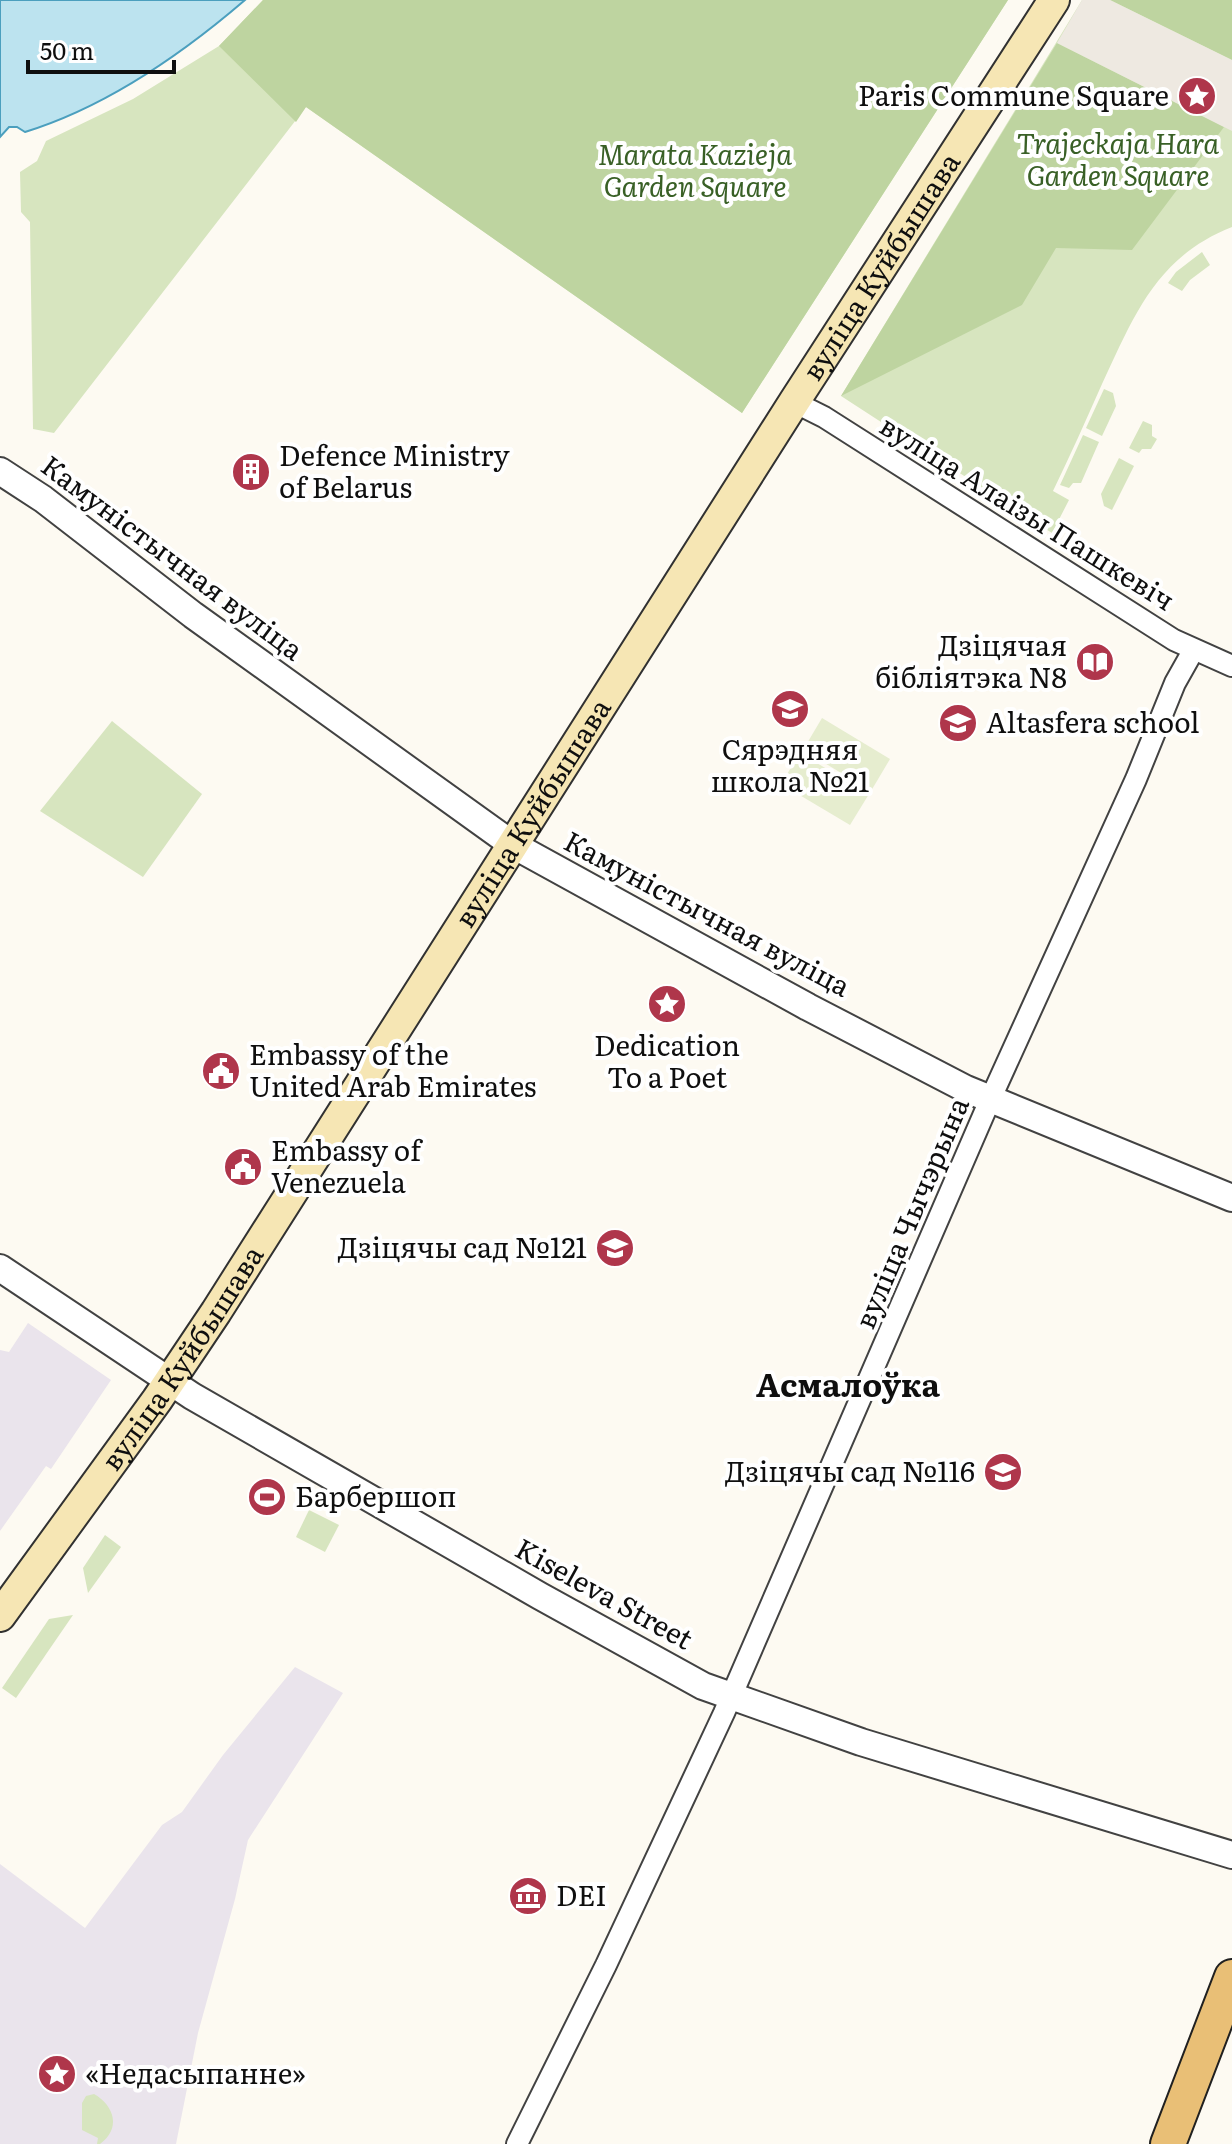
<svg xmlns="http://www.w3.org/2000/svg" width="1232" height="2144" viewBox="0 0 1232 2144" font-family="Literata,serif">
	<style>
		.industrial { fill: #eae4ec }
		.green { fill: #d7e5bf }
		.forest { fill: #bed4a0 }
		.pitch { fill: #e6edcf }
		.plaza { fill: #eee9e1 }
		.water { fill: #bce3ef; stroke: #4b9fbe; stroke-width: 2 }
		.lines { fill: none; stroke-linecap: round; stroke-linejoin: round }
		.minor-casing { stroke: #424242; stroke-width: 24 }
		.tertiary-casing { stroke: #424242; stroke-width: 30 }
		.secondary-casing { stroke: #313131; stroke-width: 34 }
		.primary-casing { stroke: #202020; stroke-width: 38 }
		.minor { stroke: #fff; stroke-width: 20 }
		.tertiary { stroke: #fff; stroke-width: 26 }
		.secondary { stroke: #f6e6b4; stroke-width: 30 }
		.primary { stroke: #e9bf76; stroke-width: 34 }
		.labels { text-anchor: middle; stroke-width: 8; stroke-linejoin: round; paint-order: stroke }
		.poi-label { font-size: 28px; fill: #0f0f0f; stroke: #fff; text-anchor: start }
		.park-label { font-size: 28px; font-style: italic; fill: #396026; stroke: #fff }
		.street-label { font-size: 28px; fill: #0f0f0f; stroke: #fff }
		.quarter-label { font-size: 32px; font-weight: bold; fill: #0f0f0f; stroke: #fff }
	</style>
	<rect width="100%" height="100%" fill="#fdfaf2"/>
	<!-- industrial -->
	<g class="industrial">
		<path d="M28,1323L111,1380L51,1469L46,1466L0,1531V1350L9,1352Z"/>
		<path d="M295,1667L343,1693L248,1840L235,1899L198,2033L176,2144H0V1864L85,1928L162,1825L182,1812L223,1755Z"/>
	</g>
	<!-- green -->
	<g class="green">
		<path d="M263,0H1008L742,413L306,107L54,433L33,429L30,222L21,212L20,172L37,161L46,141L133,99L219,46Z"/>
		<path d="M1082,0H1232V227C1156,257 1134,316 1102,384C1086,420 1070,456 1053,491L1069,500L1052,533L841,396Z"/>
		<path d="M1202,252L1210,265L1190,280L1182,291L1168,283L1176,272Z"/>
		<path d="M1104,389L1113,393L1116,406L1102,436L1086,428Z"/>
		<path d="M1143,421L1152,425V436L1157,439L1151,449H1142L1139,453L1129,448Z"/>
		<path d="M1083,435L1099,442L1081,483H1073L1069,488L1060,485Z"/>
		<path d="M1119,458L1134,466L1112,510L1104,506L1101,494Z"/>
		<path d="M112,721L202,794L143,877L40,811Z"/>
		<path d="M309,1510L339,1525L325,1552L296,1537Z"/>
		<path d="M105,1535L121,1547L88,1593L83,1568Z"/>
		<path d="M73,1615L16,1698L2,1688L49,1619Z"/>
		<path d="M94,2094C115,2106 121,2129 100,2144H97L98,2138L82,2130V2103L86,2096Z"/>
	</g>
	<!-- forest -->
	<g class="forest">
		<path d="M263,0H1008L742,413L306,107L296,122L219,46Z"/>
		<path d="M1110,0H1232V60Z"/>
		<path d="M1057,43L1224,127L1132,250L1056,248L1022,305L841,396Z"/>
	</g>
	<!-- pitch -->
	<g class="pitch">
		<path d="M822,718L890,759L871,791L803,750Z"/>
		<path d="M800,753L869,794L850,825L781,784Z"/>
	</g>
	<!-- plaza -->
	<path class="plaza" d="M1082,0H1110L1232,60V131L1057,43Z"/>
	<!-- water -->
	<path class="water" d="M0,0H245C181,55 106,107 25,132L17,127H9L0,137Z"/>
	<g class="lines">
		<defs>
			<g id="minor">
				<path d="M794,402L824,417L1174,640L1232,666"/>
				<path d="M517,2144L606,1965L724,1713L990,1100L1136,779L1175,683L1193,651"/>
			</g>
			<g id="tertiary">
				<path d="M0,471L43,499L193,615L513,845L808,1007L966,1089L1232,1198"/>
				<path d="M0,1268L192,1396L540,1596L703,1686L861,1742L1232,1855"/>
			</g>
			<g id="secondary">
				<path id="s1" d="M0,1616L157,1400L216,1312L794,402L1054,0"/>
			</g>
			<path id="primary" d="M1168,2144L1232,1977"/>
		</defs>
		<!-- minor casing -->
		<use href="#minor" class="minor-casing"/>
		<!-- tertiary casing -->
		<use href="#tertiary" class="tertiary-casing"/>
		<!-- secondary casing -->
		<use href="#secondary" class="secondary-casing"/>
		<!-- primary casing -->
		<use href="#primary" class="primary-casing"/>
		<!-- minor -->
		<use href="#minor" class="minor"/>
		<!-- tertiary -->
		<use href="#tertiary" class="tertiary"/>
		<!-- secondary -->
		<use href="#secondary" class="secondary"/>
		<!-- primary -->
		<use href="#primary" class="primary"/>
	</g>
	<!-- icons -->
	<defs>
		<symbol id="sight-disc" viewBox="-11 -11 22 22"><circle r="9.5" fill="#af364b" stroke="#fff"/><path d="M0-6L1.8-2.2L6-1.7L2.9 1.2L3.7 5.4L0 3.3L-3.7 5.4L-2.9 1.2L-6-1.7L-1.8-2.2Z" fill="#fff"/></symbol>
		<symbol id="building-disc" viewBox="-11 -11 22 22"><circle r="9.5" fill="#af364b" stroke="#fff"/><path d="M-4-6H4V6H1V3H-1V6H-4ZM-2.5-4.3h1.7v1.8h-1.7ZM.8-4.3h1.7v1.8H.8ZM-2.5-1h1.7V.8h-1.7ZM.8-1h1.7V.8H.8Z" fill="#fff"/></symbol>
		<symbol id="library-disc" viewBox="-11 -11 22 22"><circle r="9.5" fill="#af364b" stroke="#fff"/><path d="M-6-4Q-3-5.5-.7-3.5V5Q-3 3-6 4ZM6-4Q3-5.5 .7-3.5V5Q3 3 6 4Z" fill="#fff"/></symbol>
		<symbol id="school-disc" viewBox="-11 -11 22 22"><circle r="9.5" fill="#af364b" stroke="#fff"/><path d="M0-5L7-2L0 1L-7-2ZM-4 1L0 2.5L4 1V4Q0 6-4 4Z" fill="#fff"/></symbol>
		<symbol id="civic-disc" viewBox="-11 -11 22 22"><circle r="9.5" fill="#af364b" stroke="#fff"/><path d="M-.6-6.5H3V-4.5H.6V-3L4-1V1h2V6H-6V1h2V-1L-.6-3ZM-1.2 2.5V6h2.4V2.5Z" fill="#fff"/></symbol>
		<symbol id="stadium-disc" viewBox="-11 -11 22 22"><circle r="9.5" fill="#af364b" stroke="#fff"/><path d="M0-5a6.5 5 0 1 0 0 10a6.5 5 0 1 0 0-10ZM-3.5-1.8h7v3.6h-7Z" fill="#fff"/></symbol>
		<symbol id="museum-disc" viewBox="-11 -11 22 22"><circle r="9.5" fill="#af364b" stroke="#fff"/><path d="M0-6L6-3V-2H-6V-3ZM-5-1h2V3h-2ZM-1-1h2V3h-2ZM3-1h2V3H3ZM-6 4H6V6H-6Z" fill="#fff"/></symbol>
	</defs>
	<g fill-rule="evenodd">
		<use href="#sight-disc" x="1175" y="74" width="44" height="44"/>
		<use href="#building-disc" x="229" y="450" width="44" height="44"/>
		<use href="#library-disc" x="1073" y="640" width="44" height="44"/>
		<use href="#school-disc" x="768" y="687" width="44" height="44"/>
		<use href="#school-disc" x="936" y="701" width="44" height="44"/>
		<use href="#sight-disc" x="645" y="982" width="44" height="44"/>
		<use href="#civic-disc" x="199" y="1049" width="44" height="44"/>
		<use href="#civic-disc" x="221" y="1145" width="44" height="44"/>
		<use href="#school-disc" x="593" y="1226" width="44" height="44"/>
		<use href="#school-disc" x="981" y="1450" width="44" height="44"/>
		<use href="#stadium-disc" x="245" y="1475" width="44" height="44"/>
		<use href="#museum-disc" x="506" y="1874" width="44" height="44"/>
		<use href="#sight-disc" x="35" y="2052" width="44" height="44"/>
	</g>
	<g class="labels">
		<!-- poi labels -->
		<g class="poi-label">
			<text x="1169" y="106" text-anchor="end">Paris Commune Square</text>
			<text x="279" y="466">Defence Ministry<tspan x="279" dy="32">of Belarus</tspan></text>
			<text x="1067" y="656" text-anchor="end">Дзіцячая<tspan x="1067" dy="32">бібліятэка N8</tspan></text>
			<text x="986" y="733">Altasfera school</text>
			<text x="790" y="760" text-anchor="middle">Сярэдняя<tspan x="790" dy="32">школа №21</tspan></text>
			<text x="667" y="1056" text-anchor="middle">Dedication<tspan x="667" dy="32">To a Poet</tspan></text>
			<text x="249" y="1065">Embassy of the<tspan x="249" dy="32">United Arab Emirates</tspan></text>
			<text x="271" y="1161">Embassy of<tspan x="271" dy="32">Venezuela</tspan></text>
			<text x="587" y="1258" text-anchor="end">Дзіцячы сад №121</text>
			<text x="975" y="1482" text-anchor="end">Дзіцячы сад №116</text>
			<text x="295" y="1507">Барбершоп</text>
			<text x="556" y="1906">DEI</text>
			<text x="85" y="2084">«Недасыпанне»</text>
		</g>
		<!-- park labels -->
		<g class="park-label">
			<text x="1118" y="154">Trajeckaja Hara<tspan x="1118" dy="32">Garden Square</tspan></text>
			<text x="695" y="165">Marata Kazieja<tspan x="695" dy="32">Garden Square</tspan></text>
		</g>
		<!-- street labels -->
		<g class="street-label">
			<text dy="10" stroke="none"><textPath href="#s1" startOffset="1612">вуліца Куйбышава</textPath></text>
			<text transform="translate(1027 513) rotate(32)" y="10">вуліца Алаізы Пашкевіч</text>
			<text transform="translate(172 558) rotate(37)" y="10">Камуністычная вуліца</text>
			<text dy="10" stroke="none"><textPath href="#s1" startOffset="964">вуліца Куйбышава</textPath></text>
			<text transform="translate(707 914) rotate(28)" y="10">Камуністычная вуліца</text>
			<text transform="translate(912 1213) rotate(-67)" y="10">вуліца Чычэрына</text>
			<text dy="10" stroke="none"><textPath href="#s1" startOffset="316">вуліца Куйбышава</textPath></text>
			<text transform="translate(604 1594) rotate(29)" y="10">Kiseleva Street</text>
		</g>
		<!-- quarter labels -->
		<g class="quarter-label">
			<text x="848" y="1397">Асмалоўка</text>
		</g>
	</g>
	<!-- scale -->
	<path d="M28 60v12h146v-12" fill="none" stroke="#0f0f0f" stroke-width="4"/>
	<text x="40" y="60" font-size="24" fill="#0f0f0f" stroke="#ffffff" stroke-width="6" paint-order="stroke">50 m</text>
</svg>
